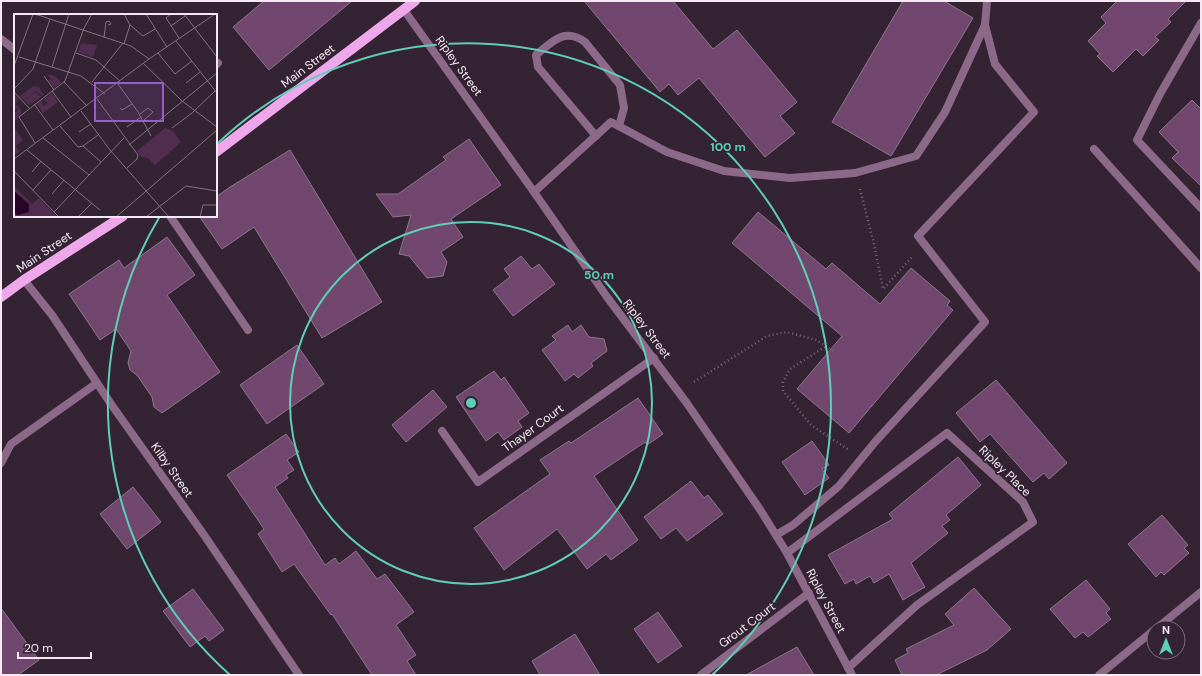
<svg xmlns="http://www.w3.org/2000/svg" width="1202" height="676" viewBox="0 0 1202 676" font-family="'DM Sans',sans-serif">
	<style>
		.building { fill: #71476f; stroke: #8b7789 }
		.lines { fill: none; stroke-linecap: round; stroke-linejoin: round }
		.path { stroke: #766775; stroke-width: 2.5; stroke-dasharray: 1 3; stroke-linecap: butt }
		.lane { stroke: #8c6989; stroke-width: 8 }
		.street { stroke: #8c6989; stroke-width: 8 }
		.primary { stroke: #efa7eb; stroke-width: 10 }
		.ring { fill: none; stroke: #5eceb8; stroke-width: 2 }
		.labels { text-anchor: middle; stroke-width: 3.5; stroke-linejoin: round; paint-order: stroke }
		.street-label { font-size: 12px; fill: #f5eaf4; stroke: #342333 }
		.inset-road { fill: none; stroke: #817380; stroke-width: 1 }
		.view { fill: #9a5ccc; fill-opacity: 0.15; stroke: #9a5ccc; stroke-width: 2 }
		.inset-edge { fill: none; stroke: #f5eaf4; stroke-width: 2 }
		.centre { fill: #5eceb8; stroke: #342333; stroke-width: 2 }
		.ring-label { font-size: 12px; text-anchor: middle; font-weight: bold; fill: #5eceb8; stroke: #342333; stroke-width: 3.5; stroke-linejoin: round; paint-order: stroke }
	</style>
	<rect width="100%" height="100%" fill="#342333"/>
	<!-- building -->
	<g class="building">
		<path d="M264,1H352L269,70L233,27Z"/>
		<path d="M584,1H673L713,49L737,30L797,102L780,116L795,133L765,157L699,78L678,95L669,84L660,92Z"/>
		<path d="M903,1H944L973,18L891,156L832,122Z"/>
		<path d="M1117,1H1186L1168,19L1171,22L1155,37L1159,40L1143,56L1136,49L1113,72L1097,56L1100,54L1088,41L1106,23L1101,17Z"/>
		<path d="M1192,100L1201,109V186L1172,158L1178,152L1159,132Z"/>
		<path d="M469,139L501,185L451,219L463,237L441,252L447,262L443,276L427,278L409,256L399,254L411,215L393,217L376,194H398L446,160L443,157Z"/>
		<path d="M290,150L382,302L322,338L254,227L222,249L199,216H216V197L230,187Z"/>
		<path d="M758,212L826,269L832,263L880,304L911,268L950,301L947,305L953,310L849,433L797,389L842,336L732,243Z"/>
		<path d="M167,237L195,275L167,295L220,372L162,413L154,407L152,397L137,375L130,370L128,363L131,351L116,329L100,340L69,294L119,260L124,268Z"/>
		<path d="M521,256L532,269L539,264L555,284L513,316L493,290L510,277L504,269Z"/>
		<path d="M568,325L572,332L581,325L589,337L604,339L607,351L591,363L593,366L578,378L574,374L565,381L542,350L556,340L552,336Z"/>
		<path d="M297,345L324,384L267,424L240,385Z"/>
		<path d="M494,371L501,380L504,377L529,413L518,421L522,427L504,440L498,432L486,441L456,397Z"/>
		<path d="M996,380L1067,463L1049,479L1044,473L1033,482L990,434L980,442L956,413Z"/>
		<path d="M433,390L447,407L406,442L392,425Z"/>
		<path d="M638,398L663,434L647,445L645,442L594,476L638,540L611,560L606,554L587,569L557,529L504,570L474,528L550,474L540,460L569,441L571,443Z"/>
		<path d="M286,434L299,452L287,460L294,470L286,475L288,478L275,487L325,565L335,558L339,564L356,551L377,579L385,574L414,612L396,625L416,655L407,661L416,675H372L332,614L331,615L294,564L282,572L258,534L264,529L227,475Z"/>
		<path d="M812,441L829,465L822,469L829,478L805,495L782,462Z"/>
		<path d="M958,457L981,485L946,515L950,520L942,526L948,533L911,563L925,587L903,600L889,574L874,583L870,576L856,584L854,579L845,584L828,555L893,519L889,514Z"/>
		<path d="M691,481L704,498L708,495L723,514L687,541L676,528L661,539L644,517Z"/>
		<path d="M133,487L161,522L127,549L100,514Z"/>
		<path d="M1162,515L1188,545L1184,548L1189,553L1164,575L1161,572L1156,577L1128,544Z"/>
		<path d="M1086,580L1110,609L1106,613L1111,619L1088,637L1083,632L1075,638L1050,609Z"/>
		<path d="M974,588L1011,629L987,650L936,675H902L895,660L908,653L906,649L954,625L945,614Z"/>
		<path d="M193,589L224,630L209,641L205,636L190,647L163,611Z"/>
		<path d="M1,608L39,660L18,675H1Z"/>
		<path d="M658,612L682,646L658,663L634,629Z"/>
		<path d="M575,634L600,675H540L532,661Z"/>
		<path d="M797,647L814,675H746Z"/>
	</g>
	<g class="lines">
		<!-- path -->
		<g class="path">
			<path d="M860,189L874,244L883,289L913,256"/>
			<path d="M825,347L790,369L783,382V391L811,425L849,450"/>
			<path d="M694,382L767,336L787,332L816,340L833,351"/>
		</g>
		<!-- lane -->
		<g class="lane">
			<path d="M1201,23L1160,94L1137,140L1201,208"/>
			<path d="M216,65L218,63"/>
			<path d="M596,136L538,67L536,55C552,42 564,27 585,42L620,85L624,108L619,126"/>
			<path d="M1094,149L1201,268"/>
			<path d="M534,192L611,122L667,152L724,171L790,178L855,173L916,156L945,112L985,25L987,1"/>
			<path d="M170,216L248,330"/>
			<path d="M1,463L11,444L97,383"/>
			<path d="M776,535L793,525L839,486L875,442L985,322L918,236L1034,112L995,64L985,25"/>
		</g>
		<!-- street -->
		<g class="street">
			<path d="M404,10L534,192L607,297L686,402L761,511L787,553L852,675"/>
			<path d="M1,39L15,50"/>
			<path d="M24,280L52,315L111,404L204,535L299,675"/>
			<path d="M442,431L478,482L654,358"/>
			<path d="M787,553L947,433L1023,502L1033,522L917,605L848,668"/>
			<path d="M1157,628L1201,592"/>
			<path d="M701,675L809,593"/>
			<path d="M1099,675L1154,630"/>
		</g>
		<!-- primary -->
		<g class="primary">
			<path d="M216,152L415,1"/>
			<path d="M1,297L24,280L123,216"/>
		</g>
	</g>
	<!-- distance rings -->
	<g class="ring">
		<circle cx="471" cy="403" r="181"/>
		<path d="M230 675A363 363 0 0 1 160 216M217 144A363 363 0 1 1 712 675"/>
	</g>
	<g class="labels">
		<!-- street labels -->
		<g class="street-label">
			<text transform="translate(308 66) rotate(-37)" y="4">Main Street</text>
			<text transform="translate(459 66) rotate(54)" y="4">Ripley Street</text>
			<text transform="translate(44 252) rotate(-34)" y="4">Main Street</text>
			<text transform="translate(647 329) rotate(53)" y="4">Ripley Street</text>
			<text transform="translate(533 428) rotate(-36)" y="4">Thayer Court</text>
			<text transform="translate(172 470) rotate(55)" y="4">Kilby Street</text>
			<text transform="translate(1005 471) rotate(44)" y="4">Ripley Place</text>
			<text transform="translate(826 601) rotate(62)" y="4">Ripley Street</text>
			<text transform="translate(747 625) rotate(-37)" y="4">Grout Court</text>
		</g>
	</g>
	<!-- overview -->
	<g transform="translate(14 14)">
		<rect width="203" height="203" fill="#342333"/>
		<path d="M67,29L83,31L79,43L64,38ZM33,60L41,62L47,68L40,74L34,67L37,65ZM20,72L25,73L30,81L28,82L22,77L10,86L6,82ZM22,78L27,83L15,91L10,86ZM38,79L44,88L29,99L23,90L28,86L29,92L34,89L29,86ZM1,81L5,85L1,90L5,93L8,98L3,106L0,105V100L5,94L0,96ZM151,114L159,117L167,128L141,151L134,144L127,143L123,137ZM1,115L9,126L2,132L6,138L0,141ZM0,172L18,190L25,184L43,203H0Z" fill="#512d50"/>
		<path d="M0,177L15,190V198L4,201L0,199Z" fill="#290328"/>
		<path class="inset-road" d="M21,0L117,32L135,45M132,0L153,33M157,0L152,4L165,24M170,0L203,43M116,11L129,22L141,15M157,12L171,2M90,23L92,8L95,7L97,10L94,11M162,27L203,79M110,30L116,11L110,0M62,39L82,46L106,67M144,39L161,60L178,47M5,43L67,62L91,80M129,49L168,87L203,113M0,52L19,0M38,53L55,0M30,62L40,76M50,68L73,92M78,68L109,29M172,69L186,58M104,70L124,98L137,122M0,75L19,55L36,5M38,77L57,103M0,78L15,94M83,85L124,141L123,145L113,154M20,90L39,116M106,94L108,96L118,90M67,97L96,136L155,203M126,100L134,94L139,98L129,107M46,112L64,133L69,132L87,148M113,113L127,103M158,114L178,99L201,77M65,118L77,110M29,124L75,161M21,129L5,103L51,67L70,14L78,0M115,131L203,59M69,132L84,121M13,136L86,196M0,145L135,45L201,0M0,157L45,203M18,158L27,147M19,176L37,156M38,180L50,166M40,198L110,124M64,203L78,189M102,203L203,116M132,203L172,172L203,177M186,203L189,191H203"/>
		<path class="view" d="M81,69H149V107H81Z"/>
		<rect width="203" height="203" class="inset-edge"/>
	</g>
	<circle cx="471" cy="403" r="6" class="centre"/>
	<g class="ring-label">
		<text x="728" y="151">100 m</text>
		<text x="599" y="279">50 m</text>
	</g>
	<!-- border -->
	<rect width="1202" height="676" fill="none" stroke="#f5eaf4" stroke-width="4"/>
	<!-- north arrow -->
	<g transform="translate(1166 640)"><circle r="19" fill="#342333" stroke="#817380"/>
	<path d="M0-3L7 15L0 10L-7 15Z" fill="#5eceb8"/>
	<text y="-6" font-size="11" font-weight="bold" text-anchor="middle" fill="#f5eaf4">N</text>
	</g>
	<!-- scale -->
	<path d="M18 652v6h73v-6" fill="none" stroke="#f5eaf4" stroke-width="2"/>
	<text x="24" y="652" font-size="12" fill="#f5eaf4" stroke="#342333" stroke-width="3" paint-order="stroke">20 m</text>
</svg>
